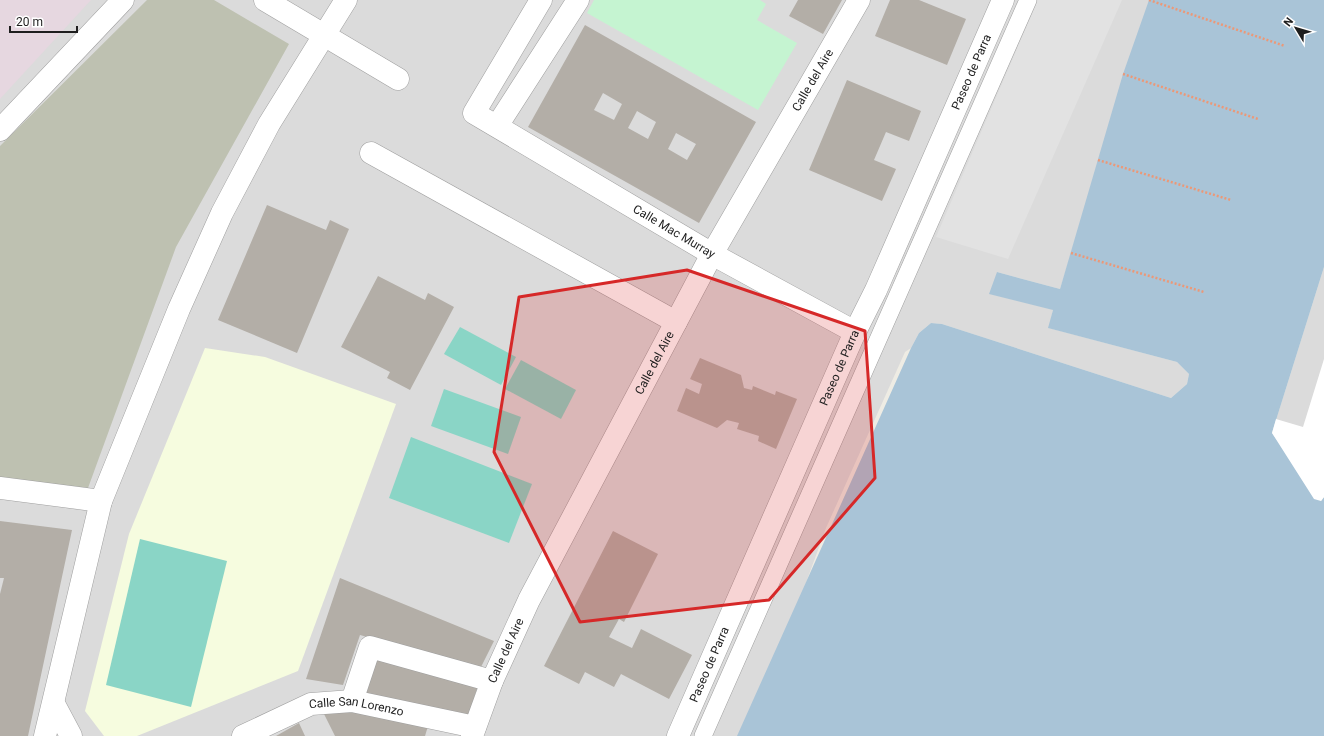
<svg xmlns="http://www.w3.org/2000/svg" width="1324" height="736" viewBox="0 0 1324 736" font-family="Roboto,sans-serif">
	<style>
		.residential { fill: #dbdbdb }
		.industrial { fill: #e6d7e0 }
		.education { fill: #f6fcdf }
		.construction { fill: #bec1b1 }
		.park { fill: #c5f4d1 }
		.pitch { fill: #8ad5c6 }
		.parking { fill: #e2e2e2 }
		.water { fill: #a9c4d7 }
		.pier { fill: #fff }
		.building { fill: #b3aea7; fill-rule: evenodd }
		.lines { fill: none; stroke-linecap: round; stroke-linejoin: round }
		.pedestrian-casing { stroke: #9f9f9f; stroke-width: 18 }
		.minor-casing { stroke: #9f9f9f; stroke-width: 23 }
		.path { stroke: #ec9877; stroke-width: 2.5; stroke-dasharray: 2 2; stroke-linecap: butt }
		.pedestrian { stroke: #fff; stroke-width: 17 }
		.minor { stroke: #fff; stroke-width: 22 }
		.marked { fill: #d62828; fill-opacity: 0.2; stroke: #d62828; stroke-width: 3; stroke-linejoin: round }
		.labels { text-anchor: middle; stroke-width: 3; stroke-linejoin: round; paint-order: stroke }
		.street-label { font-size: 12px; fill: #1e1e1e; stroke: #fff }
	</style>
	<rect width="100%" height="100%" fill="#eeece4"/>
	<!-- residential -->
	<g class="residential">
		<path d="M0,0H1150L1060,289L997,272L1053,310L1049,328L1177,362L1189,374L1187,384L1171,398L942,324L931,323L919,333L911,348L905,352L826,528L750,736H0Z"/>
		<path d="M1324,267V497L1272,433Z"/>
	</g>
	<!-- industrial -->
	<path class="industrial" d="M0,0H91L0,99Z"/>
	<!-- education -->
	<path class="education" d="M205,348L265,357L396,404L298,671L137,736H104L85,711L129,534Z"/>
	<!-- construction -->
	<path class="construction" d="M147,0H214L289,44L176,247L88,488L0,478V146Z"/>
	<!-- park -->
	<path class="park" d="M594,0H760L766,4L757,20L797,43L758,110L587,13Z"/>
	<!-- pitch -->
	<g class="pitch">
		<path d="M460,327L516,357L501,385L444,354Z"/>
		<path d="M521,360L576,390L561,419L505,389Z"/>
		<path d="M444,389L521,417L508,454L431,426Z"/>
		<path d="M411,437L532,484L509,543L389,498Z"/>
		<path d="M140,539L227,561L191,707L106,685Z"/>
	</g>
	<!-- parking -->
	<path class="parking" d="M1038,0H1122L1008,259L936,237Z"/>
	<!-- water -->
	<path class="water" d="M1149,0H1324V267L1272,433L1321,501L1324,497V736H737L911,348L919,333L931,323L942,324L1171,398L1187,384L1189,374L1177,362L1048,328L1053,310L989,294L997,272L1060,289L1123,74Z"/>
	<!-- pier -->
	<path class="pier" d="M1324,359V497L1321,501L1314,499L1272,433L1276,419L1303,427Z"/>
	<!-- building -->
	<g class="building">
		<path d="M798,0H842L823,34L789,16Z"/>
		<path d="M890,0H919L966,19L947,65L875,36Z"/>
		<path d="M585,25L756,122L699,223L528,127ZM603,93L622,104L614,120L594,110ZM637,111L656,122L648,139L628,128ZM676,133L696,144L687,160L668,149Z"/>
		<path d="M847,80L921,111L909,141L886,132L874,160L896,169L882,201L809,170Z"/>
		<path d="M267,205L326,230L330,220L349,229L297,353L218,320Z"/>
		<path d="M378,276L425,300L428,293L454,307L410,390L387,378L390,372L341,347Z"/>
		<path d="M700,358L741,375L744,388L752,390L753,386L775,395L776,391L797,399L776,449L758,441L759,436L737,429L739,423L727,420L717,428L677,411L686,388L699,394L702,384L690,379Z"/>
		<path d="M0,521L72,530L28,736H0V594L4,578H0Z"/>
		<path d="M613,531L658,554L624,622L619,619L609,637L632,648L641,629L692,655L669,699L621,674L614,687L585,672L579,684L544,666Z"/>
		<path d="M340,578L494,641L480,669L360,635L343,685L306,679Z"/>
		<path d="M378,656L478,686L468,716L366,694Z"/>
		<path d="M357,710L428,726L425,736H335L323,712Z"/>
		<path d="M299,723L305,736H276Z"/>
	</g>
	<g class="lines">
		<defs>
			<path id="pedestrian" d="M703,736L1028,0"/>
			<g id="minor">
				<path d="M265,0L398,79"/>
				<path id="s1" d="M541,0L474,113L712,254L855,332"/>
				<path d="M497,126L578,0"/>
				<path d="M0,130L123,0"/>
				<path d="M371,153L676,322"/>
				<path d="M0,488L101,501"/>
				<path d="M352,701L370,647L492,681"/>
				<path d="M54,704L71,736"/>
				<path d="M45,736L101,501L179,309L222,213L269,124L346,0"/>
				<path id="s2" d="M243,736L311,704L352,701L475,727"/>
				<path id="s3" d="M472,736L492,681L529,600L712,254L859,0"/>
				<path id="s4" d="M678,736L855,332L876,290L1003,0"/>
			</g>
		</defs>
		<!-- pedestrian casing -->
		<use href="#pedestrian" class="pedestrian-casing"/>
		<!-- minor casing -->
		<use href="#minor" class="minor-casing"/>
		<!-- path -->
		<g class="path">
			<path d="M1149,0L1285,46"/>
			<path d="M1123,74L1258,119"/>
			<path d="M1098,160L1231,200"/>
			<path d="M1071,253L1204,292"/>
		</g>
		<!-- pedestrian -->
		<use href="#pedestrian" class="pedestrian"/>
		<!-- minor -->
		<use href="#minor" class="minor"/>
	</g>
	<!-- marked area -->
	<path class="marked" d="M687,270L865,331L875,478L769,600L580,622L494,452L519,297Z"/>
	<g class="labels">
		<!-- street labels -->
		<g class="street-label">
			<text dy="4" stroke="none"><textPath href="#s4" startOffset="726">Paseo de Parra</textPath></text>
			<text dy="4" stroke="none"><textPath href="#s3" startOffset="740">Calle del Aire</textPath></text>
			<text dy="4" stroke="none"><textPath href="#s1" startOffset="364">Calle Mac Murray</textPath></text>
			<text dy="4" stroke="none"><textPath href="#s3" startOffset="416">Calle del Aire</textPath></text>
			<text dy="4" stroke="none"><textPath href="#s4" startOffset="402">Paseo de Parra</textPath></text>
			<text dy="4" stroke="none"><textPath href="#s3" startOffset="92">Calle del Aire</textPath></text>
			<text dy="4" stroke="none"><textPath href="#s4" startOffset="78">Paseo de Parra</textPath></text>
			<text dy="4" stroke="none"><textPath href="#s2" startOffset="121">Calle San Lorenzo</textPath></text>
		</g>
	</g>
	<!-- north arrow -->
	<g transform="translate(1296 28) rotate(308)" stroke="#ffffff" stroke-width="3" paint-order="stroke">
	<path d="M0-3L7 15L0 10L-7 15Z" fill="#1e1e1e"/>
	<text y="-6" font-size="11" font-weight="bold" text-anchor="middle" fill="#1e1e1e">N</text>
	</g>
	<!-- scale -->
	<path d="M10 26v6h67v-6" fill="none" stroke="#1e1e1e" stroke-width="2"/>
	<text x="16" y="26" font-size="12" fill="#1e1e1e" stroke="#ffffff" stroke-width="3" paint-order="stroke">20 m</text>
</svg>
